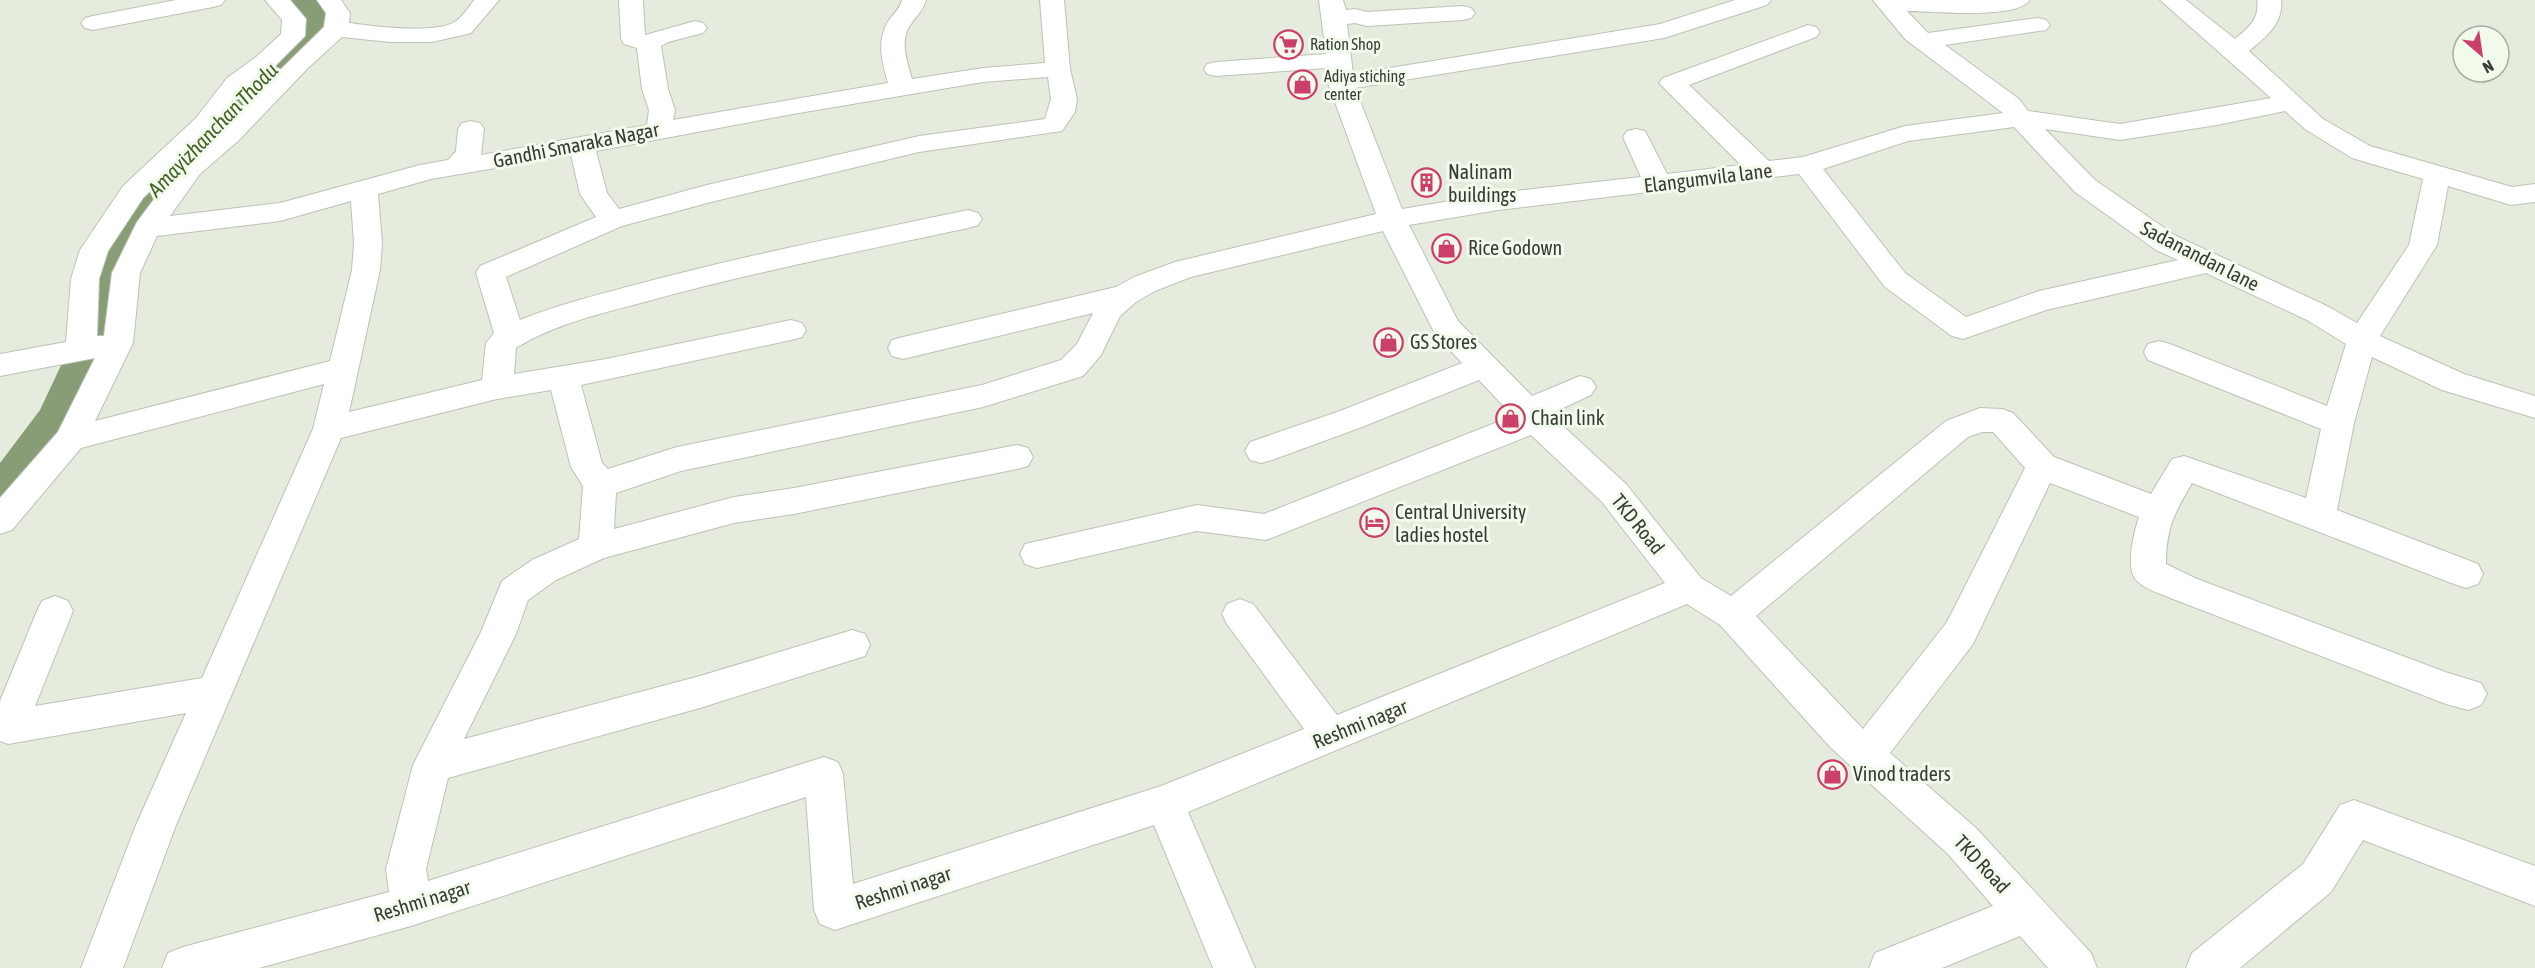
<svg xmlns="http://www.w3.org/2000/svg" width="2535" height="968" viewBox="0 0 2535 968" font-family="'Asap Condensed',sans-serif">
	<style>
		.lines { fill: none; stroke-linecap: round; stroke-linejoin: round }
		.river { fill: #889c76; fill-rule: evenodd }
		.minor-casing { stroke: #bcc3b6; stroke-width: 2 }
		.minor { fill: #fff; fill-rule: evenodd }
		.labels { text-anchor: middle; stroke-width: 6; stroke-linejoin: round; paint-order: stroke }
		.far-poi-label { font-size: 16px; fill: #393c36; stroke: #f2faec; text-anchor: start }
		.street-label { font-size: 20px; fill: #393c36; stroke: #f2faec }
		.poi-label { font-size: 20px; fill: #393c36; stroke: #f2faec; text-anchor: start }
		.water-label { font-size: 21px; font-style: italic; fill: #476229; stroke: #f2faec }
	</style>
	<rect width="100%" height="100%" fill="#e5ecde"/>
	<g class="lines">
		<!-- river -->
		<path class="river" d="M280,0H319L336,20L167,202L144,238L126,290L125,327L85,418L37,490L18,510L0,516V463L40,410L79,327L80,290L100,238L136,184L243,72L297,20Z"/>
		<defs>
			<g id="minor">
				<path d="M176,0H225L221,5L213,7L93,30L85,28L81,23L85,18L93,16Z"/>
				<path d="M265,0H290L306,19L305,36L274,67L245,88L214,128L143,198L108,251L99,279L97,336H104L112,273L137,222L182,162L220,129L324,27L326,13L317,0H341L350,13L349,23C371,26 438,35 456,21C463,16 469,7 474,0H499L471,33L463,35L432,42H390L342,37L308,68L238,141L200,174L170,216L280,203L420,165L448,160L456,151L458,129L462,123L471,121L480,123L484,129L481,155L647,125L649,110L642,89L637,48L624,44L621,39L619,0H643L645,35L695,21L703,23L707,28L703,33L668,42L661,46L668,89L675,110L673,120L888,83C882,62 876,40 889,20C894,13 900,9 902,0H926C923,11 917,15 911,24C899,40 907,62 912,79L983,68L1045,63L1040,0H1064L1070,69L1077,99L1075,112L1062,131L919,152L711,202L622,226L506,277L520,320C559,304 601,294 642,283C750,254 859,233 968,210L978,213L982,219L978,225L968,228C861,251 754,272 648,301C604,313 556,323 516,348L514,374L606,359L791,320L802,323L806,330L802,337L791,340L581,385L602,463L608,469L677,447L982,385L1061,360L1077,344L1093,313L903,359L892,356L888,348L892,340L903,337L1116,287L1134,277L1175,262L1376,214L1328,83L1327,68L1216,76L1207,74L1204,69L1207,64L1216,62L1326,54L1319,0H1343L1346,10L1355,9L1367,12L1463,6L1471,8L1475,13L1471,18L1463,20L1367,26L1355,23L1347,24L1353,74L1660,24L1735,0H1771L1767,5L1664,38L1355,88L1402,209L1498,193L1641,177L1623,137L1627,131L1636,129L1645,131L1667,174L1741,165L1659,83L1663,78L1808,25L1816,27L1820,32L1816,37L1689,85L1769,161L1803,157L1905,126L2003,113L1905,39L1873,0H2030C2016,20 1932,11 1907,11L1928,33L2038,18L2046,20L2050,25L2046,30L1945,45L2019,99L2028,111L2120,124L2271,98L2160,0H2186L2235,39C2248,28 2260,19 2257,0H2281C2284,23 2265,38 2249,51L2323,119L2370,146L2512,187L2535,184V202L2511,205L2448,186L2437,245L2380,336L2464,374L2535,396V418L2442,390L2372,357L2354,423L2337,510L2478,564L2483,574L2478,584L2466,588L2454,584L2192,483C2174,514 2166,528 2166,564L2197,579L2448,673L2481,683L2487,694L2481,705L2468,710L2446,704L2173,599C2162,594 2146,590 2138,582C2124,571 2134,532 2139,517L2050,483L1973,644L1890,753L1976,828L2091,953L2097,968H2048L2020,936L1942,968H1869L1875,953L1993,906L1948,854L1830,747L1720,625L1687,604L1188,812L1255,968H1213L1154,825L835,930L820,924L814,910L806,797L411,926L259,968H162L168,953L183,947L389,892L386,869L413,765L481,632L502,581L532,560L579,539L583,486L571,467L551,390L497,399L341,438L176,825L123,968H81L136,825L186,713L8,744L0,741V701L37,611L42,601L55,596L68,601L73,611L35,706L202,678L313,429L324,384L81,448L12,530L0,534V498L58,432L95,358L0,376V354L66,342L71,279L80,250L123,186L196,118L227,78L256,57L281,34L282,20ZM1048,77L1051,99L1045,119L919,136L707,185L619,209L607,193L596,151L793,114L983,82ZM2285,111L2305,129L2352,158L2423,179L2409,245L2357,323L2327,306L2176,236L2095,180L2045,129L2120,140L2217,125ZM2014,127L2075,192L2156,250L2178,260L2039,291L1966,317L1905,273L1823,169L1908,141ZM571,155L580,194L596,217L480,266L476,273L494,333L486,343L482,380L349,412L380,270L382,243L378,194L431,179ZM1799,174L1885,287L1952,336L1963,339L2046,310L2206,273L2307,320L2346,344L2327,406L2170,344L2159,341L2148,344L2144,352L2148,360L2321,429L2306,498L2184,456L2172,459L2151,494L2054,457L2013,413L2002,409L1980,408L1946,421L1731,596L1701,578L1626,484L1550,414L1591,395L1596,387L1591,379L1580,376L1532,396L1458,321L1409,225L1498,210ZM351,201L354,243L352,270L330,361L95,421L133,343L140,273L157,236L280,221ZM1383,231L1435,334L1462,363L1340,411L1250,442L1245,451L1250,460L1261,463L1272,460L1362,427L1479,380L1513,416L1264,514L1197,505L1025,544L1020,554L1025,564L1037,568L1197,531L1266,540L1531,435L1602,502L1665,583L1337,715L1253,604L1240,599L1227,604L1222,614L1227,624L1304,729L1161,786L853,884L843,774L838,762L824,757L428,881L426,869L448,778L700,708L852,660L865,656L870,645L865,634L852,630L700,676L464,739L516,634L528,600L556,580L604,558L734,523L794,514L1017,469L1028,466L1033,457L1028,448L1017,445L794,488L734,497L614,529L616,493L681,471L983,407L1083,376L1101,355L1120,316L1136,302L1155,291L1191,277ZM1982,432H1993L2025,468L1947,622L1863,729L1756,616L1968,437Z"/>
				<path d="M2354,800L2535,866V906L2363,840L2331,892L2240,968H2186L2192,953L2303,864L2340,805Z"/>
			</g>
		</defs>
		<!-- minor casing -->
		<use href="#minor" class="minor-casing"/>
		<!-- minor -->
		<use href="#minor" class="minor"/>
	</g>
	<!-- icons -->
	<defs>
		<symbol id="supermarket-ring" viewBox="-11 -11 22 22"><circle r="9.5" fill="#f2faec" stroke="#cd3f6b" stroke-width="1.5"/><path d="M-6-5.5h2.5l.6 2H6L4.5 2H-2.5L-4.4-4H-6ZM-1.5 3.2a1.3 1.3 0 1 0 .1 0ZM3 3.2a1.3 1.3 0 1 0 .1 0Z" fill="#cd3f6b"/></symbol>
		<symbol id="shop-ring" viewBox="-11 -11 22 22"><circle r="9.5" fill="#f2faec" stroke="#cd3f6b" stroke-width="1.5"/><path d="M-5-2.5h2.3a2.7 3.5 0 0 1 5.4 0H5L5.5 6h-11ZM-1.5-2.5h3a1.5 2.3 0 0 0-3 0Z" fill="#cd3f6b"/></symbol>
		<symbol id="building-ring" viewBox="-11 -11 22 22"><circle r="9.5" fill="#f2faec" stroke="#cd3f6b" stroke-width="1.5"/><path d="M-4-6H4V6H1V3H-1V6H-4ZM-2.5-4.3h1.7v1.8h-1.7ZM.8-4.3h1.7v1.8H.8ZM-2.5-1h1.7V.8h-1.7ZM.8-1h1.7V.8H.8Z" fill="#cd3f6b"/></symbol>
		<symbol id="hotel-ring" viewBox="-11 -11 22 22"><circle r="9.5" fill="#f2faec" stroke="#cd3f6b" stroke-width="1.5"/><path d="M-6-4.5h1.5V1H6V5H4.5V3h-9V5H-6ZM-4 0a1.8 1.8 0 1 1 3.6 0ZM.5 0V-2.5h3Q6-2.5 6 0Z" fill="#cd3f6b"/></symbol>
	</defs>
	<g fill-rule="evenodd">
		<use href="#supermarket-ring" x="1272" y="28" width="33" height="33"/>
		<use href="#shop-ring" x="1286" y="68" width="33" height="33"/>
		<use href="#building-ring" x="1410" y="166" width="33" height="33"/>
		<use href="#shop-ring" x="1430" y="232" width="33" height="33"/>
		<use href="#shop-ring" x="1372" y="326" width="33" height="33"/>
		<use href="#shop-ring" x="1494" y="402" width="33" height="33"/>
		<use href="#hotel-ring" x="1358" y="506" width="33" height="33"/>
		<use href="#shop-ring" x="1816" y="758" width="33" height="33"/>
	</g>
	<g class="labels">
		<!-- far-poi labels -->
		<g class="far-poi-label">
			<text x="1310" y="50">Ration Shop</text>
			<text x="1324" y="82">Adiya stiching<tspan x="1324" dy="18">center</tspan></text>
		</g>
		<!-- street labels -->
		<g class="street-label">
			<text transform="translate(576 145) rotate(-11)" y="7">Gandhi Smaraka Nagar</text>
			<text transform="translate(1708 178) rotate(-7)" y="7">Elangumvila lane</text>
			<text transform="translate(2200 256) rotate(27)" y="7">Sadanandan lane</text>
			<text transform="translate(1638 524) rotate(51)" y="7">TKD Road</text>
			<text transform="translate(1360 724) rotate(-22)" y="7">Reshmi nagar</text>
			<text transform="translate(1982 864) rotate(47)" y="7">TKD Road</text>
			<text transform="translate(903 888) rotate(-18)" y="7">Reshmi nagar</text>
			<text transform="translate(422 901) rotate(-17)" y="7">Reshmi nagar</text>
		</g>
		<!-- poi labels -->
		<g class="poi-label">
			<text x="1448" y="179">Nalinam<tspan x="1448" dy="23">buildings</tspan></text>
			<text x="1468" y="255">Rice Godown</text>
			<text x="1410" y="349">GS Stores</text>
			<text x="1531" y="425">Chain link</text>
			<text x="1395" y="519">Central University<tspan x="1395" dy="23">ladies hostel</tspan></text>
			<text x="1853" y="781">Vinod traders</text>
		</g>
		<!-- water labels -->
		<g class="water-label">
			<text transform="translate(213 130) rotate(-46)" y="7">Amayizhanchan Thodu</text>
		</g>
	</g>
	<!-- north arrow -->
	<g transform="translate(2481 54) rotate(151)"><circle r="28" fill="#f2faec" stroke="#a8aea3" stroke-width="1.5"/>
	<path d="M0-4.5L10 22L0 15L-10 22Z" fill="#cd3f6b"/>
	<text y="-9" font-size="16" font-weight="bold" text-anchor="middle" fill="#393c36">N</text>
	</g>
</svg>
